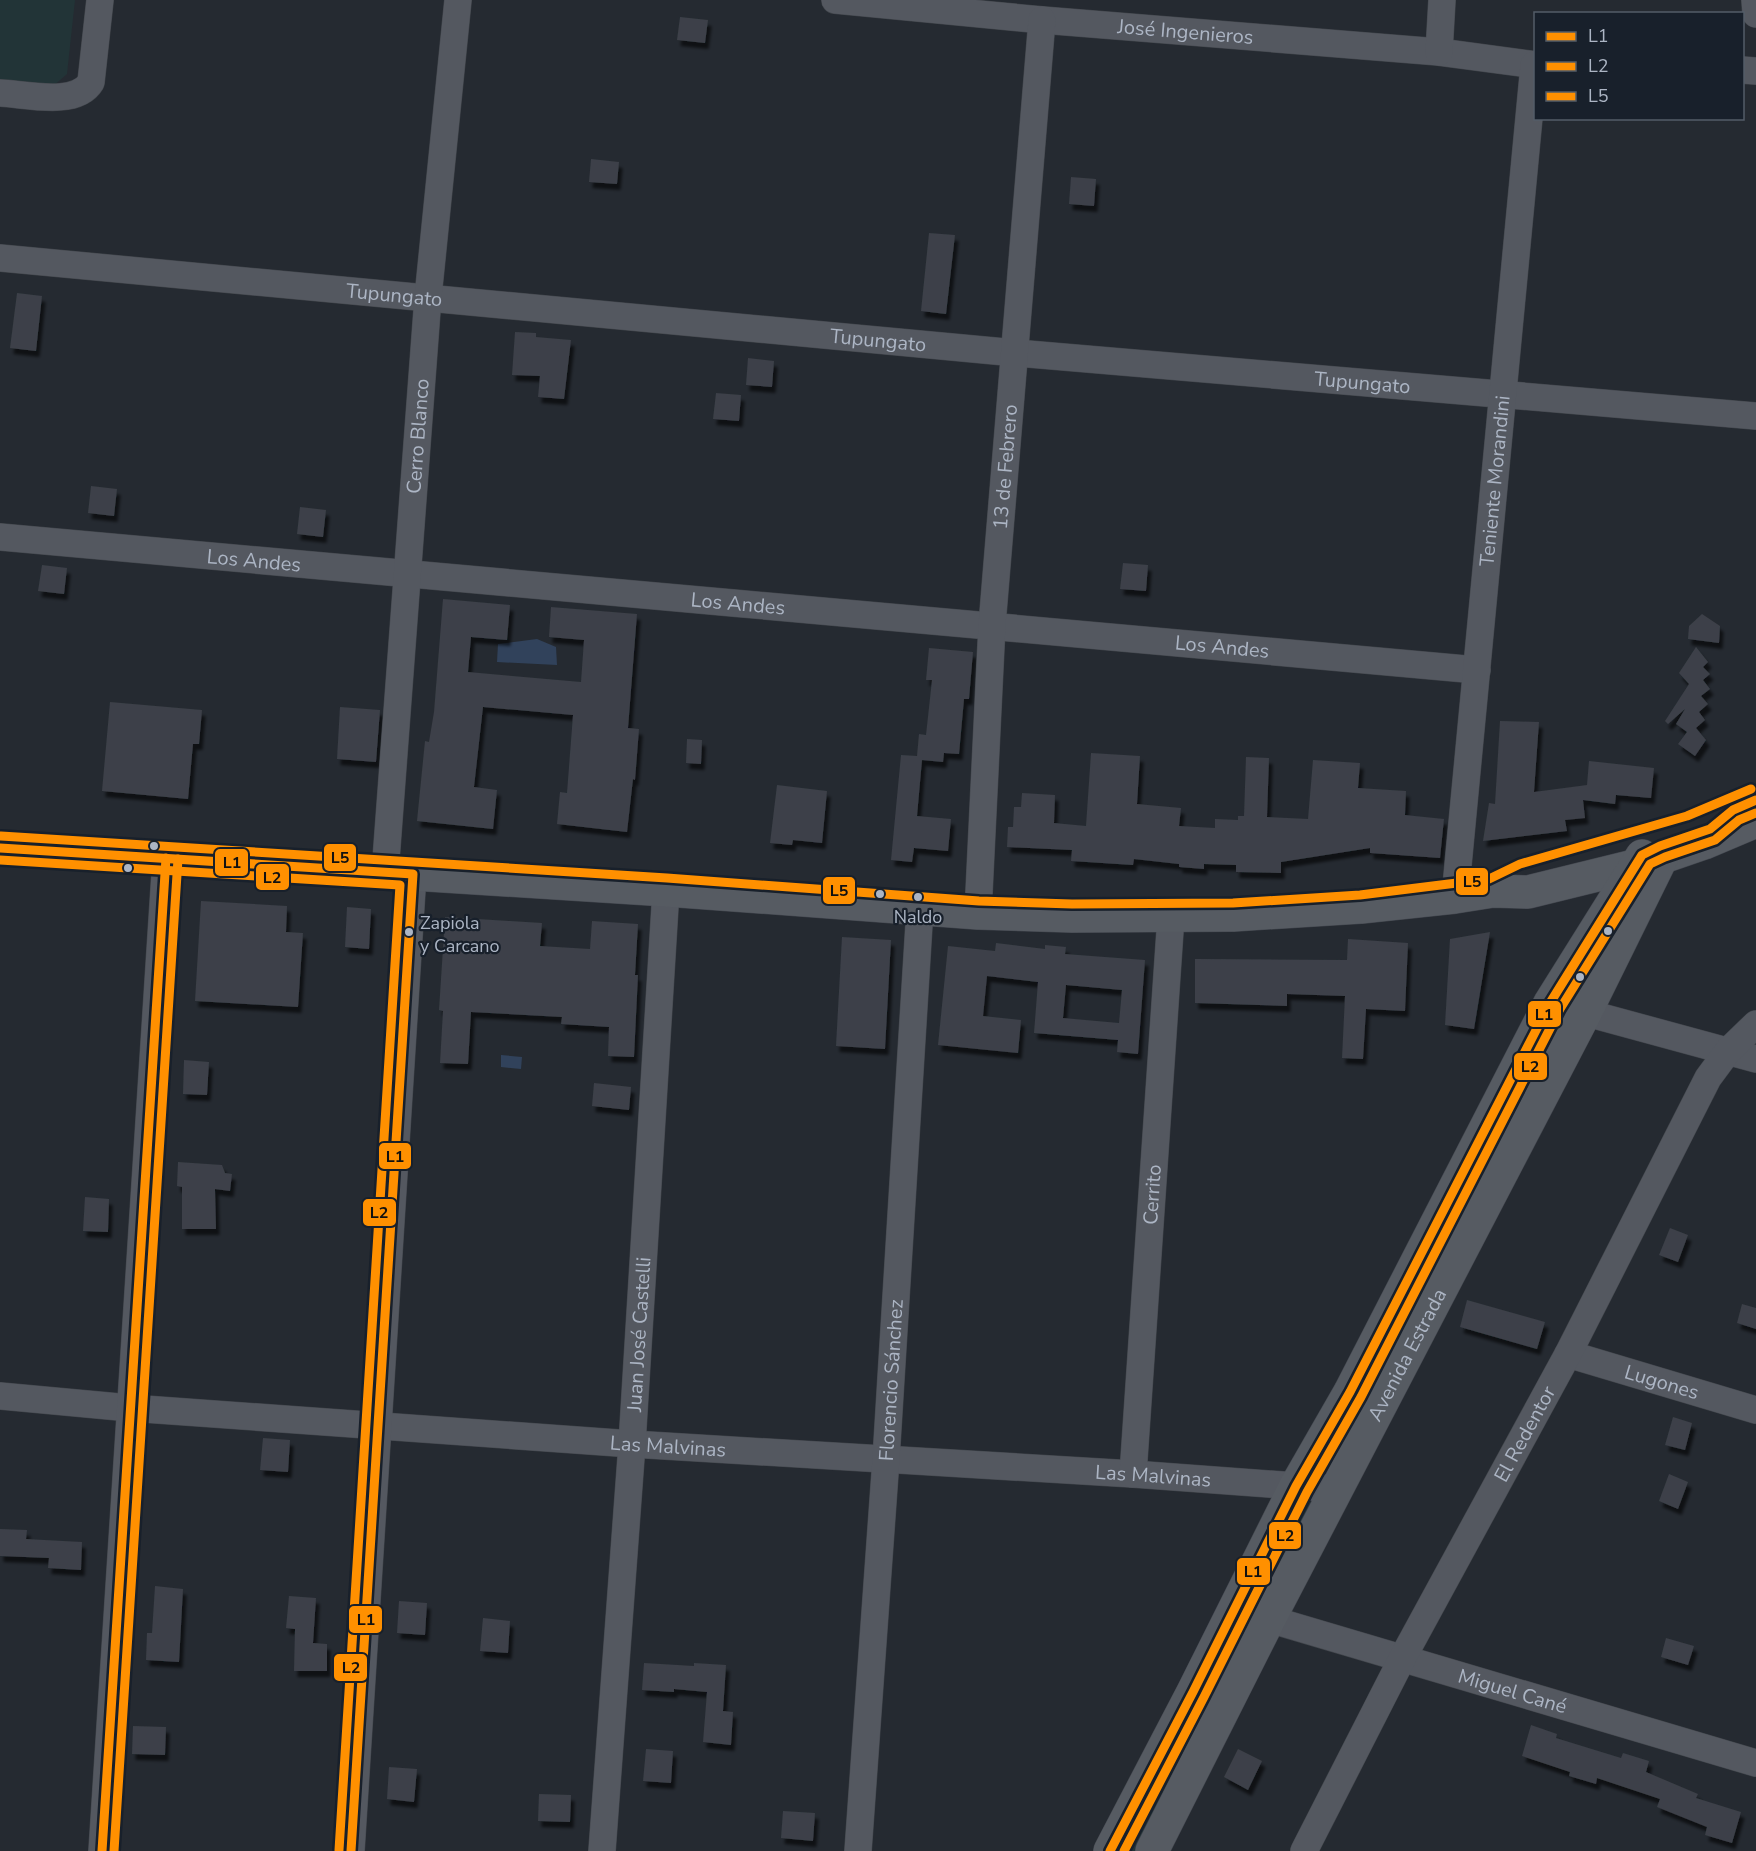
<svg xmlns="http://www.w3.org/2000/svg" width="1756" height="1851" viewBox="0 0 1756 1851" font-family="'Nunito Sans',sans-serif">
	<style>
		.green { fill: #223437 }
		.water { fill: #31425b }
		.building { fill: #3c4048; fill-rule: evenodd; filter: url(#shadow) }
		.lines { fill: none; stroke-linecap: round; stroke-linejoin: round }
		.minor-casing { stroke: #42464c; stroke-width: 28 }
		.major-casing { stroke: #42464e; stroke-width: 34 }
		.minor { stroke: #545860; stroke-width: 27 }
		.major { stroke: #565b62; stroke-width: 33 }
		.bus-1-casing { stroke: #18202b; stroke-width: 14 }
		.bus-2-casing { stroke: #18202b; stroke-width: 14 }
		.bus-3-casing { stroke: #18202b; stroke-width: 14 }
		.bus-1 { stroke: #ff9000; stroke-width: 9 }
		.bus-2 { stroke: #ff9000; stroke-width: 9 }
		.bus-3 { stroke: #ff9000; stroke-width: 9 }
		.bus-dot { fill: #acb5c4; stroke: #18202b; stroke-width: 2 }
		.labels { text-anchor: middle; stroke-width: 4.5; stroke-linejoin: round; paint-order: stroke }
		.bus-label { font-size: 18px; fill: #acb5c4; stroke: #18202b }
		.street-label { font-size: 20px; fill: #acb5c4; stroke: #18202b }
		.line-badge { stroke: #18202b; stroke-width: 2 }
		.pale-badge-label { font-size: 16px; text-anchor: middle; font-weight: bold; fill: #111 }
	</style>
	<defs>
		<filter id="shadow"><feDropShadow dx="3.5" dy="6" stdDeviation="1.5" flood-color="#0009"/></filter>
	</defs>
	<rect width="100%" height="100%" fill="#252a31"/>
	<!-- green -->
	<g class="green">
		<path d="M0,0H75L67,74L52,87L0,83Z"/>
		<path d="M1308,1500L1312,1504L1214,1691L1212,1690L1298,1501Z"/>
		<path d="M1206,1700L1211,1703L1140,1851H1120Z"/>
	</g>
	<!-- water -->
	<g class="water">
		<path d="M537,639L556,647L557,665L497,662L498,644Z"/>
		<path d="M501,1055L522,1057L521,1069L501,1067Z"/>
	</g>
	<!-- building -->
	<g class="building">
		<path d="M680,17L708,20L705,43L677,40Z"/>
		<path d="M591,159L619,162L617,184L589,182Z"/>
		<path d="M1071,177L1096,179L1094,206L1069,204Z"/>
		<path d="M929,233L955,235L946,314L921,311Z"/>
		<path d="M17,293L42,296L36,351L10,348Z"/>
		<path d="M515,332L536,333V337L571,340L564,399L538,397L540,376L512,375Z"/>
		<path d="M748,358L774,361L772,387L746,385Z"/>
		<path d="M716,393L741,395L739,421L713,419Z"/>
		<path d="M91,486L117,489L114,516L88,513Z"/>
		<path d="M300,507L326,510L323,537L297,534Z"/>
		<path d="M1123,563L1148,565L1146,591L1120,589Z"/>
		<path d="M42,565L67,568L64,594L38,591Z"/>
		<path d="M443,599L510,605L507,640L471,637L468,672L581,682L584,640L549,637L551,607L637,614L628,728L639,729L635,780L633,779L627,832L557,824L560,792L567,793L573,715L483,707L474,787L497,790L493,829L417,821L425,741L429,742L434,712Z"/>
		<path d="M1702,614L1720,626L1719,643L1688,639L1689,626Z"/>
		<path d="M1696,647L1708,662L1703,667L1710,674L1703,680L1710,689L1701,696L1708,704L1699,712L1705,720L1696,728L1706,740L1695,756L1678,744L1687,732L1676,724L1685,709L1668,724L1665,721L1689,684L1679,673Z"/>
		<path d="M929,648L973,652L969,699H964L959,754L944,753L943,762L922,760L917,816L951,819L948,851L914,848L912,862L891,860L901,755L917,756L919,734L926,735L932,680H926Z"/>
		<path d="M110,702L202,710L199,744H193L188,799L102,791Z"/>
		<path d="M340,707L380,710L376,762L337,759Z"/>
		<path d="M1500,721L1539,722L1534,792L1587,785L1589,761L1654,768L1651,798L1616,795L1615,804L1583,800L1585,818L1565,820L1567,831L1483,841L1489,803L1495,804Z"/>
		<path d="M687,739L702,740L701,764L686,763Z"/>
		<path d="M1091,753L1140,756L1137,804L1181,808L1179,826L1215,828V819L1238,820V816H1244L1246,757L1269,758L1267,817L1308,819L1313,760L1360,763L1358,788L1406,791L1405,815L1444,819L1440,858L1370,853V848L1281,862V873L1236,872V865L1204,864V869L1179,867V864L1134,859L1133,865L1071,861L1072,850L1007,847L1008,827H1013L1014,807H1021L1022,793L1055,795L1054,823L1086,826Z"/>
		<path d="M777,785L827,791L822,843L793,840L792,845L770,843Z"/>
		<path d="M201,901L287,906L286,932L303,933L298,1007L195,1001Z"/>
		<path d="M347,907L371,909L369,949L345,947Z"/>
		<path d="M445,917L542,923L540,946L590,949L592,921L638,924L635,975H638L634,1057L608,1056L609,1027L561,1024L562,1017L471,1012L468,1064L440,1063L443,1011L439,1010Z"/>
		<path d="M1490,932L1474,1029L1445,1025L1450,939Z"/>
		<path d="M842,937L891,940L885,1049L836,1046Z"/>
		<path d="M1348,939L1408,943L1405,1011L1366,1009L1363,1059L1342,1058L1345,996L1287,994V1006L1195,1003V959L1347,960Z"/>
		<path d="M996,943L1045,949V945L1066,947L1065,954L1145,960L1138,1054L1117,1052L1118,1040L1034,1033L1038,982L987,976L983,1016L1021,1020L1018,1053L938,1045L948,946L995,951ZM1066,985L1122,990L1119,1023L1063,1018Z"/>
		<path d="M184,1060L209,1062L207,1095L183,1094Z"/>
		<path d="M594,1083L631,1087L629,1110L592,1106Z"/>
		<path d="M178,1162L222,1165L225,1173L232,1174L230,1191L215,1189L216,1229H182V1187L177,1186Z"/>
		<path d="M85,1197L109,1199L108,1232L83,1231Z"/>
		<path d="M1670,1228L1688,1235L1678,1262L1659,1255Z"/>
		<path d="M1467,1300L1545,1322L1537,1349L1460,1327Z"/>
		<path d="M1742,1304L1756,1308V1329L1737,1323Z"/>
		<path d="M1673,1417L1692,1423L1685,1450L1665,1445Z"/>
		<path d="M263,1438L290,1440L288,1472L260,1470Z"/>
		<path d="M1669,1474L1688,1482L1678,1509L1659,1501Z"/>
		<path d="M0,1529L27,1530L26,1539L82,1542L81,1570L48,1568L49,1558L0,1556Z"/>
		<path d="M155,1586L183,1589L179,1662L146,1660L147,1633H152Z"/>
		<path d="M289,1596L316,1598L313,1643L327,1644V1671H294L295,1629L286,1628Z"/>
		<path d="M399,1601L427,1603L425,1635L397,1633Z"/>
		<path d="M483,1618L510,1621L508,1653L480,1651Z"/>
		<path d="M1666,1638L1694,1646L1688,1665L1661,1657Z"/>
		<path d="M644,1663L694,1666V1663L726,1665L723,1711L733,1712L731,1745L703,1742L707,1692L674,1689V1692L642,1690Z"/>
		<path d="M1531,1725L1557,1734L1556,1738L1621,1758L1623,1753L1649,1761L1646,1772L1698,1794L1696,1798L1741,1812L1732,1843L1705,1835L1707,1827L1657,1807L1660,1799L1597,1778L1596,1784L1569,1776L1570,1772L1522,1756Z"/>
		<path d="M133,1726L166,1727L165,1755L132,1754Z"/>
		<path d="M646,1749L673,1751L671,1783L643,1781Z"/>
		<path d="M1238,1749L1262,1761L1248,1790L1224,1777Z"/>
		<path d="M389,1767L417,1769L414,1802L387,1799Z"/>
		<path d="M539,1794L571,1795L570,1822L538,1821Z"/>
		<path d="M783,1811L815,1813L813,1841L781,1838Z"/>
	</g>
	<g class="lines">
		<defs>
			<g id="minor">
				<path id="s1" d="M835,0L1042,20L1439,52L1536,65"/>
				<path d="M1755,0L1756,14"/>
				<path d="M1439,52L1442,0"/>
				<path d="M1742,70L1756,71"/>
				<path d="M0,93C25,94 76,107 91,82L100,0"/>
				<path id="s2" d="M0,258L1016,353L1756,416"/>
				<path id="s3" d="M0,537C492,583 985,624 1477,670"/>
				<path id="s4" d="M385,873L428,297L458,0"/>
				<path id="s5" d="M1455,897L1534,65"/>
				<path id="s6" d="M978,913L992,625L1042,20"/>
				<path d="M1550,1003L1756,1059"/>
				<path id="s7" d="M1568,1354L1756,1410"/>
				<path id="s8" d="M0,1396L130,1408L632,1444L1133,1474L1337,1489"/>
				<path id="s9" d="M1133,1474L1171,916"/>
				<path id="s10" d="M1269,1619L1756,1763"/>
				<path d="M102,1851L166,858"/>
				<path d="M351,1851L413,874"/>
				<path id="s11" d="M602,1851L632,1444L666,890"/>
				<path id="s12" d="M858,1851L886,1459L920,908"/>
				<path id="s13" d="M1304,1851L1403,1657L1568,1354L1708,1078L1728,1051L1756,1024"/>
			</g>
			<g id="major">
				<path d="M0,848L666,890L978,913L1072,916L1233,915L1361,907L1455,897L1493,891L1528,892L1646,863L1704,843L1756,821"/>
				<path d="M1110,1851L1193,1692L1296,1486L1350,1392L1550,1003L1642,856"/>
				<path id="s14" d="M1152,1851L1269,1619L1586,1011L1662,857"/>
			</g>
		</defs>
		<!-- minor casing -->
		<use href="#minor" class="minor-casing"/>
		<!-- major casing -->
		<use href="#major" class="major-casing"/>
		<!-- minor -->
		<use href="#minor" class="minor"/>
		<!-- major -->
		<use href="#major" class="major"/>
		<defs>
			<g id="bus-1">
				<path d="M0,848L413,874L351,1851"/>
				<path d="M102,1851L166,858"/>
				<path d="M1110,1851L1193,1692L1296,1486L1350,1392L1550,1003L1642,855L1660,846L1710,829L1733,810L1756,800"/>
			</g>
			<g id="bus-2">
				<path d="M0,860L400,885L339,1850"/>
				<path d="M114,1851L178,859"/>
				<path d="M1124,1851L1204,1697L1307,1492L1361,1397L1560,1009L1650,864L1665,857L1715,840L1739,820L1756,813"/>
			</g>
			<path id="bus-3" d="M1,836L667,878L979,901L1072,904L1233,903L1360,895L1489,879L1520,864L1687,816L1751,789"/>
		</defs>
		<!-- bus-1 casing -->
		<use href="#bus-1" class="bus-1-casing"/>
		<!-- bus-2 casing -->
		<use href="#bus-2" class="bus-2-casing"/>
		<!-- bus-3 casing -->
		<use href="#bus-3" class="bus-3-casing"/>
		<!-- bus-1 -->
		<use href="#bus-1" class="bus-1"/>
		<!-- bus-2 -->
		<use href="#bus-2" class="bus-2"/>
		<!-- bus-3 -->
		<use href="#bus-3" class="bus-3"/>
	</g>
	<!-- markers -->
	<g class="bus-dot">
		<circle cx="154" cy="846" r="5"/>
		<circle cx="128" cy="868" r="5"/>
		<circle cx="880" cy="894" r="5"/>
		<circle cx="918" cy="897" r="5"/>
		<circle cx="1608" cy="931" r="5"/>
		<circle cx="409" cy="932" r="5"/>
		<circle cx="1580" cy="977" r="5"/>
	</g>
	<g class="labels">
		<!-- bus labels -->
		<g class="bus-label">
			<text x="918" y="923">Naldo</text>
			<text x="420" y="929" text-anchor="start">Zapiola<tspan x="420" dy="23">y Carcano</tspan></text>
		</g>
		<!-- street labels -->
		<g class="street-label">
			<text dy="7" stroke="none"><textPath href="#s1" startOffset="352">José Ingenieros</textPath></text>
			<text dy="7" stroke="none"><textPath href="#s2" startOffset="396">Tupungato</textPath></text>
			<text dy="7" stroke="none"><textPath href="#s2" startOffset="882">Tupungato</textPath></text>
			<text dy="7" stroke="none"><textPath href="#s2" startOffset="1368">Tupungato</textPath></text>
			<text dy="7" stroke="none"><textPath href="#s4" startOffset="438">Cerro Blanco</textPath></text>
			<text dy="7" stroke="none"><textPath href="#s6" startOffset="447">13 de Febrero</textPath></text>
			<text dy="7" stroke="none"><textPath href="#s5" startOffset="418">Teniente Morandini</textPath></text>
			<text dy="7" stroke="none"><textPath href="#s3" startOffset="255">Los Andes</textPath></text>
			<text dy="7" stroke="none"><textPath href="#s3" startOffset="741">Los Andes</textPath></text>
			<text dy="7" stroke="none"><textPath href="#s3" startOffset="1227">Los Andes</textPath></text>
			<text dy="7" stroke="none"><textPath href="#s9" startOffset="280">Cerrito</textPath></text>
			<text dy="7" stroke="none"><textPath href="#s11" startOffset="518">Juan José Castelli</textPath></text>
			<text dy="7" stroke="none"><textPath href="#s14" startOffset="558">Avenida Estrada</textPath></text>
			<text dy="7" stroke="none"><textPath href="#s12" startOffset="472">Florencio Sánchez</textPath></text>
			<text dy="7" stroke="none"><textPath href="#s7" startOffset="98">Lugones</textPath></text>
			<text dy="7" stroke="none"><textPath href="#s13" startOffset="472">El Redentor</textPath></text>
			<text dy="7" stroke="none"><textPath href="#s8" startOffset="670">Las Malvinas</textPath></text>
			<text dy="7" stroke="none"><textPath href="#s8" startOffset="1156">Las Malvinas</textPath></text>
			<text dy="7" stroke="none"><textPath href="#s10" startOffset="254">Miguel Cané</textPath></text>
		</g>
	</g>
	<g class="line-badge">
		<rect x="323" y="843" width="34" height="29" rx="6" fill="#ff9000"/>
		<rect x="214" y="848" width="35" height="29" rx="6" fill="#ff9000"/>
		<rect x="255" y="863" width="35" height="28" rx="6" fill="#ff9000"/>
		<rect x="1455" y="867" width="34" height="29" rx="6" fill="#ff9000"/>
		<rect x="822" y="876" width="34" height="29" rx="6" fill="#ff9000"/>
		<rect x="1527" y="1000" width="35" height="28" rx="6" fill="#ff9000"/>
		<rect x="1513" y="1052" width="35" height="29" rx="6" fill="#ff9000"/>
		<rect x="378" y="1142" width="34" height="28" rx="6" fill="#ff9000"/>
		<rect x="362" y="1198" width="35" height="29" rx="6" fill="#ff9000"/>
		<rect x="1268" y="1521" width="34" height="29" rx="6" fill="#ff9000"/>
		<rect x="1236" y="1557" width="35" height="29" rx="6" fill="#ff9000"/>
		<rect x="348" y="1605" width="35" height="29" rx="6" fill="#ff9000"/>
		<rect x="333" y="1653" width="35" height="29" rx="6" fill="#ff9000"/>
	</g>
	<g class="pale-badge-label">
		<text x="340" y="863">L5</text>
		<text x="232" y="868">L1</text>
		<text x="272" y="883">L2</text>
		<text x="1472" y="887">L5</text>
		<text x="839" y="896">L5</text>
		<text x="1544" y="1020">L1</text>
		<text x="1530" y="1072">L2</text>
		<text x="395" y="1162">L1</text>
		<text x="379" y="1218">L2</text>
		<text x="1285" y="1541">L2</text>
		<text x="1253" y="1577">L1</text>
		<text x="366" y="1625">L1</text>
		<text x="351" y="1673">L2</text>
	</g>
	<!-- legend -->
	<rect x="1534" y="12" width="210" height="108" fill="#18202b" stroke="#535c68" stroke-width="1.5"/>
	<rect x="1546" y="32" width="30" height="9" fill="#ff9000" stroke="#535c68" stroke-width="1.5"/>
	<text x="1588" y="42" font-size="18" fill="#acb5c4">L1</text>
	<rect x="1546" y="62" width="30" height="9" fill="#ff9000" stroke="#535c68" stroke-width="1.5"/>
	<text x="1588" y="72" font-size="18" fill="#acb5c4">L2</text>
	<rect x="1546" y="92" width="30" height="9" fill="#ff9000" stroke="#535c68" stroke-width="1.5"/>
	<text x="1588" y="102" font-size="18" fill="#acb5c4">L5</text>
</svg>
